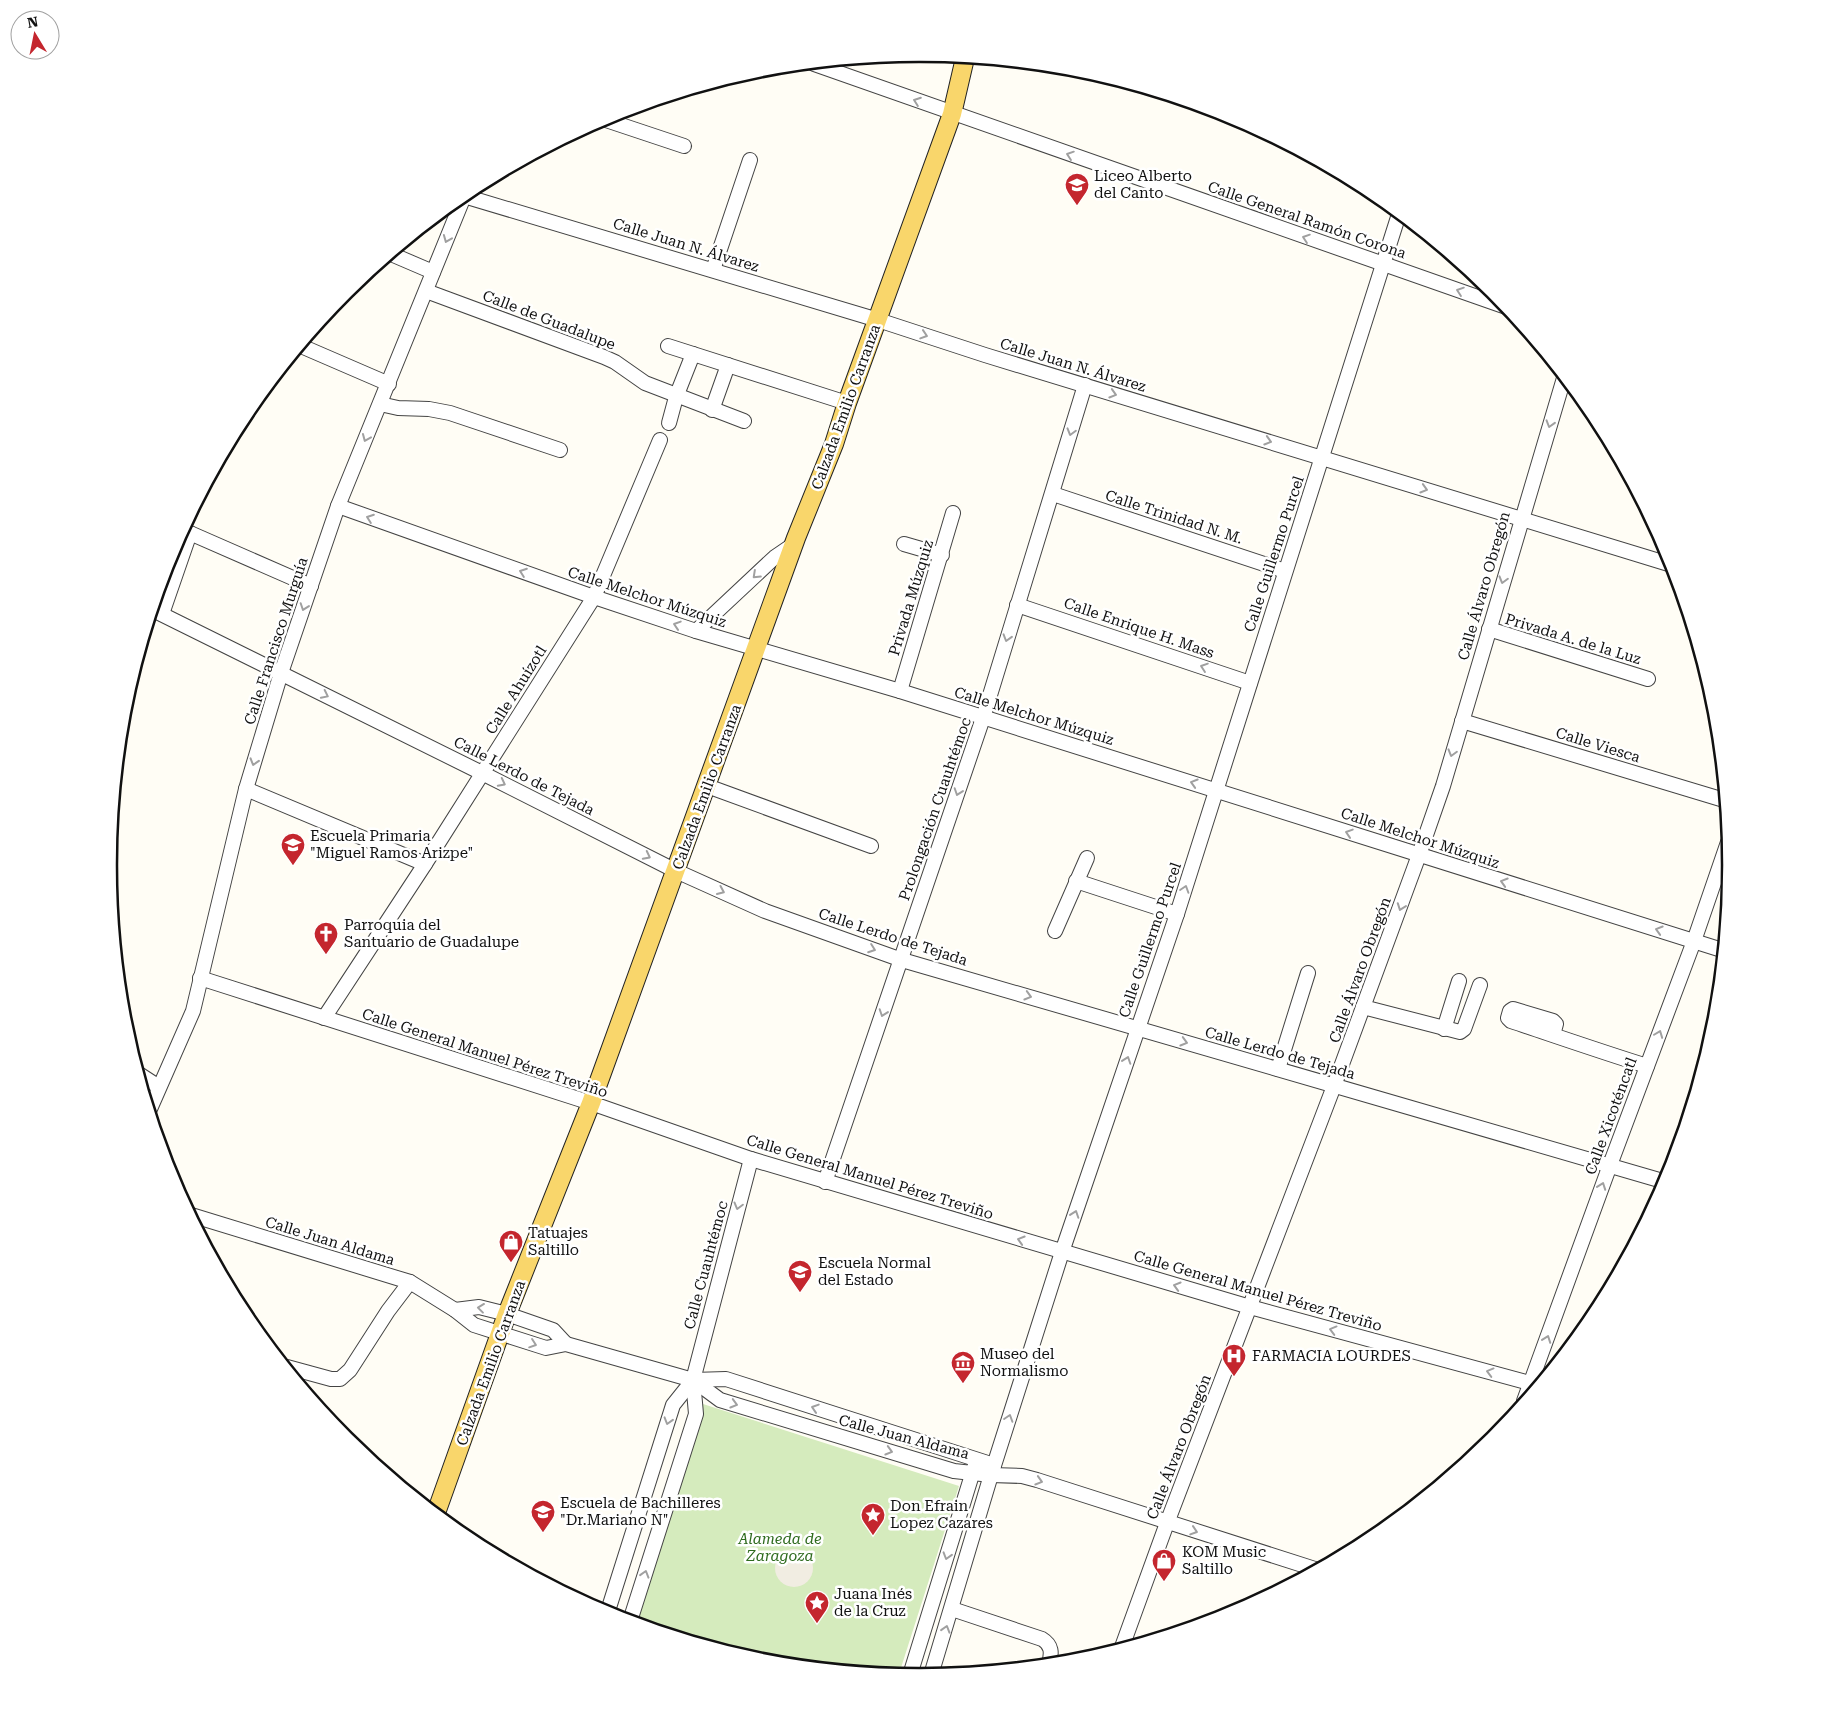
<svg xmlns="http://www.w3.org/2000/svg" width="1839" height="1730" viewBox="0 0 1839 1730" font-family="'Roboto Serif',serif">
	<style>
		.green { fill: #d5ebbd }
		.plaza { fill: #f1ede2 }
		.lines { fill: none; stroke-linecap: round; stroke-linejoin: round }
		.minor-casing { stroke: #444; stroke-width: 16 }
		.major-casing { stroke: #222; stroke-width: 20 }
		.minor { stroke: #fff; stroke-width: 14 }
		.major { stroke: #f9d66b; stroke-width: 18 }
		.oneway { stroke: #a0a0a0 }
		.labels { text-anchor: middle; stroke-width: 5; stroke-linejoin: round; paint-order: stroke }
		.poi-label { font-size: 15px; fill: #111; stroke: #fff; text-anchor: start }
		.street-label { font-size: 15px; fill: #111; stroke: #fff }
		.park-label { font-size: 15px; font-style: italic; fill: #2f6b1f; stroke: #fff }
		.rim { fill: none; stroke: #111; stroke-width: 2.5 }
	</style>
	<rect width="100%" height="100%" fill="#fffdf5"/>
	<!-- green -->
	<path class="green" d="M703,1404L959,1486L899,1674L761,1661L634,1622Z"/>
	<!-- plaza -->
	<circle class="plaza" cx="794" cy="1568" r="19"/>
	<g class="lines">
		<defs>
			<g id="minor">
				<path d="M814,64L1506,307"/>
				<path d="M603,119L684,146"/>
				<path d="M464,196L878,320L985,355L1672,565"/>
				<path d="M391,254L433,272"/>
				<path d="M713,270L750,160"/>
				<path d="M426,291L604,357L615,362L645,383L744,421"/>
				<path d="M301,346L389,384"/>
				<path d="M668,346L847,403"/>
				<path d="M380,404L398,408L429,409L450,413L560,450"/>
				<path d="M712,410L728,365"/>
				<path d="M669,423L676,397L693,354"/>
				<path d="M1053,494L1285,571"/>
				<path d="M338,506L594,597L696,631L900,691L1722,950"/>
				<path d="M183,530L311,586"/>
				<path d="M904,544L942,555"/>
				<path d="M1017,605L1250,683"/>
				<path d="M153,610L482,773L676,871L765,911L902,960L1666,1182"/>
				<path d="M162,614L190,533"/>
				<path d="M1489,629L1648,679"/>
				<path d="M696,631L775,557L794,544"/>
				<path d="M900,691L953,513"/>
				<path d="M1462,721L1724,800"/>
				<path d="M707,786L871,846"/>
				<path d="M246,789L425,864"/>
				<path d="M1076,881L1177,914"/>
				<path d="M1055,931L1087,858"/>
				<path d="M200,978L591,1103L751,1159L1250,1307L1537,1385"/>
				<path d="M1363,1007L1460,1032L1464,1029L1480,985"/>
				<path d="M324,1018L425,864L594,597L660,440"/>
				<path d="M1444,1029L1459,981"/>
				<path d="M1553,1035L1556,1024L1553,1021L1513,1009L1510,1011L1508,1018L1511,1021C1556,1036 1602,1052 1647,1066"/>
				<path d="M1278,1069L1308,973"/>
				<path d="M139,1074L159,1087"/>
				<path d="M150,1109L193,1011L246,789L281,673L338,506L465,194"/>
				<path d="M825,1182L983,718L1085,385"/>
				<path d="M191,1215L410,1282L455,1310L474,1325L546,1348L566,1344L693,1380L726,1379L994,1465"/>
				<path d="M455,1310L479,1307L507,1314L553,1330L566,1344"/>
				<path d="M287,1367L331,1379H340L350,1370L388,1311L410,1282"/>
				<path d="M693,1380L720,1400L954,1471L991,1475L1022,1476L1037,1480L1315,1569"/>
				<path d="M1524,1401L1610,1165L1694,941L1728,842"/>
				<path d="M952,1609L1042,1639C1052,1645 1052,1653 1049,1664"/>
				<path d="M607,1614L673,1405L693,1380"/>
				<path d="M630,1621L696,1414L693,1380L751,1159"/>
				<path d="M1122,1647L1167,1523L1334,1086L1419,855L1443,786L1564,378"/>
				<path d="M910,1675L975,1465"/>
				<path d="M931,1675L991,1475L1062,1252L1177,914L1399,214"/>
			</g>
			<path id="major" d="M436,1513L507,1314L591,1103L796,538L834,444L847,403L952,114L965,58"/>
		</defs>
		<!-- minor casing -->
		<use href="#minor" class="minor-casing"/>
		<!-- major casing -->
		<use href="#major" class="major-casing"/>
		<!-- minor -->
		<use href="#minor" class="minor"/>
		<!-- major -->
		<use href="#major" class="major"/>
	</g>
	<!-- one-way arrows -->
	<defs><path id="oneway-chevron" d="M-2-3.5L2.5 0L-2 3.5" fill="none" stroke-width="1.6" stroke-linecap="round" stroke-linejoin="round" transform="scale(1.25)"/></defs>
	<g class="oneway">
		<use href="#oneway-chevron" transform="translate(917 101) rotate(-160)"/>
		<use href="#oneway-chevron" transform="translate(1070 155) rotate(-161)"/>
		<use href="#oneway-chevron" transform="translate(1306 238) rotate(-161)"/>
		<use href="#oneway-chevron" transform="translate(447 239) rotate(112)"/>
		<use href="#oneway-chevron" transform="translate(1460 291) rotate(-161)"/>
		<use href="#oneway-chevron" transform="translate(924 335) rotate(18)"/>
		<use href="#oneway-chevron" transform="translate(1113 394) rotate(17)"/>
		<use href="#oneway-chevron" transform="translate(1550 424) rotate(107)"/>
		<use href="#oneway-chevron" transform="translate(1071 432) rotate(106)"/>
		<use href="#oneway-chevron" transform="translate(366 438) rotate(113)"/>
		<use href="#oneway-chevron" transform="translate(1268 441) rotate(17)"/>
		<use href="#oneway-chevron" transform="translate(1424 489) rotate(17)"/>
		<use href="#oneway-chevron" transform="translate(370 518) rotate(-160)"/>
		<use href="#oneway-chevron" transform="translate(523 572) rotate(-160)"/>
		<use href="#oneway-chevron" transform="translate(756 575) rotate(137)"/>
		<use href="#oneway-chevron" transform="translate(1503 580) rotate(106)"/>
		<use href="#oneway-chevron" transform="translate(304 607) rotate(109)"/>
		<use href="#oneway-chevron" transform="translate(677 625) rotate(-162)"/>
		<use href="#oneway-chevron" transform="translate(1007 638) rotate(107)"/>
		<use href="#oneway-chevron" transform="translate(1204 667) rotate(-161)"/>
		<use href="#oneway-chevron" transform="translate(325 695) rotate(26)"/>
		<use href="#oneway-chevron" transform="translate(1452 753) rotate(106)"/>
		<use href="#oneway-chevron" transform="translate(254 762) rotate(107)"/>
		<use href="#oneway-chevron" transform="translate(502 783) rotate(27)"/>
		<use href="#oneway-chevron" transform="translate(1194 783) rotate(-163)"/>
		<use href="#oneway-chevron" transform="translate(958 792) rotate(109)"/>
		<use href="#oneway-chevron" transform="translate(1349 833) rotate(-162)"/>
		<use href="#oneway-chevron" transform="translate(647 856) rotate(27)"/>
		<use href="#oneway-chevron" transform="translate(1504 882) rotate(-163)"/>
		<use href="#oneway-chevron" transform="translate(1185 889) rotate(-72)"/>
		<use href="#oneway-chevron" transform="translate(721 891) rotate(24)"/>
		<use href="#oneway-chevron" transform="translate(1401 907) rotate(110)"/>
		<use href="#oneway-chevron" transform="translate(1659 930) rotate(-163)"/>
		<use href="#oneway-chevron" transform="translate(872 949) rotate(20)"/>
		<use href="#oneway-chevron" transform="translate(1028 996) rotate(16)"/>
		<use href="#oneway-chevron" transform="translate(883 1013) rotate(109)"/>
		<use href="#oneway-chevron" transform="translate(1659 1034) rotate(-69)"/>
		<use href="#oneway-chevron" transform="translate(1184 1042) rotate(16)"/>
		<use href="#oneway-chevron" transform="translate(1127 1060) rotate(-71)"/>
		<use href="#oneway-chevron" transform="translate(1602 1186) rotate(-70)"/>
		<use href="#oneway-chevron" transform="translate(738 1206) rotate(105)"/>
		<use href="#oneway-chevron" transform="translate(1075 1214) rotate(-71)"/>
		<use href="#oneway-chevron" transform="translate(1021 1240) rotate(-163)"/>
		<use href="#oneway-chevron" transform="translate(1177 1286) rotate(-164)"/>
		<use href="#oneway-chevron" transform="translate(481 1308) rotate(-173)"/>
		<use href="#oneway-chevron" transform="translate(1333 1330) rotate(-165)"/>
		<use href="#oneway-chevron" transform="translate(1547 1339) rotate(-70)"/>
		<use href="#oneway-chevron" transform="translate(533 1344) rotate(19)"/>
		<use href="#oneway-chevron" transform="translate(1490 1372) rotate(-165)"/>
		<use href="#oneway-chevron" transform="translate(734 1404) rotate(16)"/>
		<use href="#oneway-chevron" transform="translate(815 1408) rotate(-162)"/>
		<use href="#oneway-chevron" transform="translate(1009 1418) rotate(-72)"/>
		<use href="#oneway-chevron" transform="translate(668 1421) rotate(107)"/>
		<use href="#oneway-chevron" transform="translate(889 1451) rotate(16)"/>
		<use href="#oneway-chevron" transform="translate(1039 1481) rotate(17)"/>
		<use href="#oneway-chevron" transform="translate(1194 1531) rotate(18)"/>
		<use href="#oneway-chevron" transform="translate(947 1556) rotate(107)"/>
		<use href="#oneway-chevron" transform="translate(645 1574) rotate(-73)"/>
		<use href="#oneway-chevron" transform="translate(946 1629) rotate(-73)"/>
	</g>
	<!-- icons -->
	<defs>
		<symbol id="school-pin" viewBox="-11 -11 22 30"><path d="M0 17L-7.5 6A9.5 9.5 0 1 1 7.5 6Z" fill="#c4262e" stroke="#fff"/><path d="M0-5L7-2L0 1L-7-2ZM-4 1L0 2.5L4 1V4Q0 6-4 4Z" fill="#fff"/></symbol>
		<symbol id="church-pin" viewBox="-11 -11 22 30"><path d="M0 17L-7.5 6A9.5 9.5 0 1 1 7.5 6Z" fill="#c4262e" stroke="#fff"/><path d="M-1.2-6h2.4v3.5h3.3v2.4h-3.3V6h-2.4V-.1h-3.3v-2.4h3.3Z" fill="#fff"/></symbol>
		<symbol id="shop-pin" viewBox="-11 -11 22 30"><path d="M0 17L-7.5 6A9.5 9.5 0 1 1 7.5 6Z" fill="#c4262e" stroke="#fff"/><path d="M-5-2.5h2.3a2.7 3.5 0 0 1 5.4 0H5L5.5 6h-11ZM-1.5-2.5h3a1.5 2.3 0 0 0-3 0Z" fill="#fff"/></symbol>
		<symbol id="university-pin" viewBox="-11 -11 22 30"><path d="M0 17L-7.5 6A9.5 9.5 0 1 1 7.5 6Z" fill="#c4262e" stroke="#fff"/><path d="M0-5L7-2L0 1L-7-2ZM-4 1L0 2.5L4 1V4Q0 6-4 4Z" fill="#fff"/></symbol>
		<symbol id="hospital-pin" viewBox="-11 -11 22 30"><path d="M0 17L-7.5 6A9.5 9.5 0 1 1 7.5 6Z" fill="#c4262e" stroke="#fff"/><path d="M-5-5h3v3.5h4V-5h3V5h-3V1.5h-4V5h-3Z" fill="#fff"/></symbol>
		<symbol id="museum-pin" viewBox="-11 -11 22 30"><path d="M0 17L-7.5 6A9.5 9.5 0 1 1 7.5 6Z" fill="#c4262e" stroke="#fff"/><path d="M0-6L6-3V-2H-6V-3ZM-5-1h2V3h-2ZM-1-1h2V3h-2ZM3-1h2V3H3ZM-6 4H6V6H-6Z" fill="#fff"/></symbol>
		<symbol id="sight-pin" viewBox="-11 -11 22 30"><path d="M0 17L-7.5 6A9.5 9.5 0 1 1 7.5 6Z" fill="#c4262e" stroke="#fff"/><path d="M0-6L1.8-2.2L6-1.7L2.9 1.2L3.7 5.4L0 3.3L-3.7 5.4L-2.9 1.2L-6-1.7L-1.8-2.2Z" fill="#fff"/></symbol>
	</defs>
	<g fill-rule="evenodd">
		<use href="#school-pin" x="1063" y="171" width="28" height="38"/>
		<use href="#school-pin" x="279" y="831" width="28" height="38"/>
		<use href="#church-pin" x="312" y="920" width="28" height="38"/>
		<use href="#shop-pin" x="497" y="1228" width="28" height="38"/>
		<use href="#university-pin" x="786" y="1258" width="28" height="38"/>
		<use href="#hospital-pin" x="1220" y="1342" width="28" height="38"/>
		<use href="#museum-pin" x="949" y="1349" width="28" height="38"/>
		<use href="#school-pin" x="529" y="1498" width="28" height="38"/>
		<use href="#sight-pin" x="859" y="1501" width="28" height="38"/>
		<use href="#shop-pin" x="1150" y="1547" width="28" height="38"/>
		<use href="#sight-pin" x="803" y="1589" width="28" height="38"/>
	</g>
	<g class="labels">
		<!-- poi labels -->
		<g class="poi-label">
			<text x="1094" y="181">Liceo Alberto<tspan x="1094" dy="17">del Canto</tspan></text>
			<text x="310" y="841">Escuela Primaria<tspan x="310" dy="17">"Miguel Ramos Arizpe"</tspan></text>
			<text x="344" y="930">Parroquia del<tspan x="344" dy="17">Santuario de Guadalupe</tspan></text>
			<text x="528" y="1238">Tatuajes<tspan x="528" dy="17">Saltillo</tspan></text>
			<text x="818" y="1268">Escuela Normal<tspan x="818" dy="17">del Estado</tspan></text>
			<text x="980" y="1359">Museo del<tspan x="980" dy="17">Normalismo</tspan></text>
			<text x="1252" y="1361">FARMACIA LOURDES</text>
			<text x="560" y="1508">Escuela de Bachilleres<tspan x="560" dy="17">"Dr.Mariano N"</tspan></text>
			<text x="890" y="1511">Don Efrain<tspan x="890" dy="17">Lopez Cazares</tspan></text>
			<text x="1182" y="1557">KOM Music<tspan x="1182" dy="17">Saltillo</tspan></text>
			<text x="834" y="1599">Juana Inés<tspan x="834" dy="17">de la Cruz</tspan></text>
		</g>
		<!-- street labels -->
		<g class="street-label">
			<text transform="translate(1307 220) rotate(19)" y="5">Calle General Ramón Corona</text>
			<text transform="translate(686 245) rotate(17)" y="5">Calle Juan N. Álvarez</text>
			<text transform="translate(549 320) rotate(21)" y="5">Calle de Guadalupe</text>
			<text transform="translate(1073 365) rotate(17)" y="5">Calle Juan N. Álvarez</text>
			<text transform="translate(846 407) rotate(-70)" y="5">Calzada Emilio Carranza</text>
			<text transform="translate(1174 517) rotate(18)" y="5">Calle Trinidad N. M.</text>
			<text transform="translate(1274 554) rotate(-72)" y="5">Calle Guillermo Purcel</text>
			<text transform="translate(1484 586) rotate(-74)" y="5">Calle Álvaro Obregón</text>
			<text transform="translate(647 597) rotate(18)" y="5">Calle Melchor Múzquiz</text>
			<text transform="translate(911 598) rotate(-73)" y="5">Privada Múzquiz</text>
			<text transform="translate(1139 628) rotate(19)" y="5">Calle Enrique H. Mass</text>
			<text transform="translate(1573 639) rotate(17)" y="5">Privada A. de la Luz</text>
			<text transform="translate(276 641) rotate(-72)" y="5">Calle Francisco Murguía</text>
			<text transform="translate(516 690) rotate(-58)" y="5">Calle Ahuízotl</text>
			<text transform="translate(1034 716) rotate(17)" y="5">Calle Melchor Múzquiz</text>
			<text transform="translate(1598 745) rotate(17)" y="5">Calle Viesca</text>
			<text transform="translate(524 776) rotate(27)" y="5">Calle Lerdo de Tejada</text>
			<text transform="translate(707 787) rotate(-70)" y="5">Calzada Emilio Carranza</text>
			<text transform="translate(935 809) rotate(-71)" y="5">Prolongación Cuauhtémoc</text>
			<text transform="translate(1420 838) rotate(18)" y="5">Calle Melchor Múzquiz</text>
			<text transform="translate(893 937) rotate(18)" y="5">Calle Lerdo de Tejada</text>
			<text transform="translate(1150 940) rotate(-71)" y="5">Calle Guillermo Purcel</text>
			<text transform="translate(1360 970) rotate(-70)" y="5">Calle Álvaro Obregón</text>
			<text transform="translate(485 1053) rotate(18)" y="5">Calle General Manuel Pérez Treviño</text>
			<text transform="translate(1280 1053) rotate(16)" y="5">Calle Lerdo de Tejada</text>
			<text transform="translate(1611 1116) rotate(-70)" y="5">Calle Xicoténcatl</text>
			<text transform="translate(870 1177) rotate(17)" y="5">Calle General Manuel Pérez Treviño</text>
			<text transform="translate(330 1241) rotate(17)" y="5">Calle Juan Aldama</text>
			<text transform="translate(706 1265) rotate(-75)" y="5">Calle Cuauhtémoc</text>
			<text transform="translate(1258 1291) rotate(16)" y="5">Calle General Manuel Pérez Treviño</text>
			<text transform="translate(491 1363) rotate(-70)" y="5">Calzada Emilio Carranza</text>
			<text transform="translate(904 1437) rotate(15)" y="5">Calle Juan Aldama</text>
			<text transform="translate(1179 1447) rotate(-69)" y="5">Calle Álvaro Obregón</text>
		</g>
		<!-- park labels -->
		<g class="park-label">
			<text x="780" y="1544">Alameda de<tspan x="780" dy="17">Zaragoza</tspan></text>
		</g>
	</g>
	<!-- crop -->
	<path d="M0 0H1839V1730H0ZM919 62H920A802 802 0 0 1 1722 864V866A802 802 0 0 1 920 1668H919A802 802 0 0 1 117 866V864A802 802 0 0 1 919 62Z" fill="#fff" fill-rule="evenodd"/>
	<path class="rim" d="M919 62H920A802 802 0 0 1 1722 864V866A802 802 0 0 1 920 1668H919A802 802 0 0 1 117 866V864A802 802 0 0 1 919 62Z"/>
	<!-- north arrow -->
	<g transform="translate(35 35) rotate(350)"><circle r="24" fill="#ffffff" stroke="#a0a0a0"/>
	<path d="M0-4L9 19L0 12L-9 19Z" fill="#c4262e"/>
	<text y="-8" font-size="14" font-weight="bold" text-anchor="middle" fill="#111111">N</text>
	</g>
</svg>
